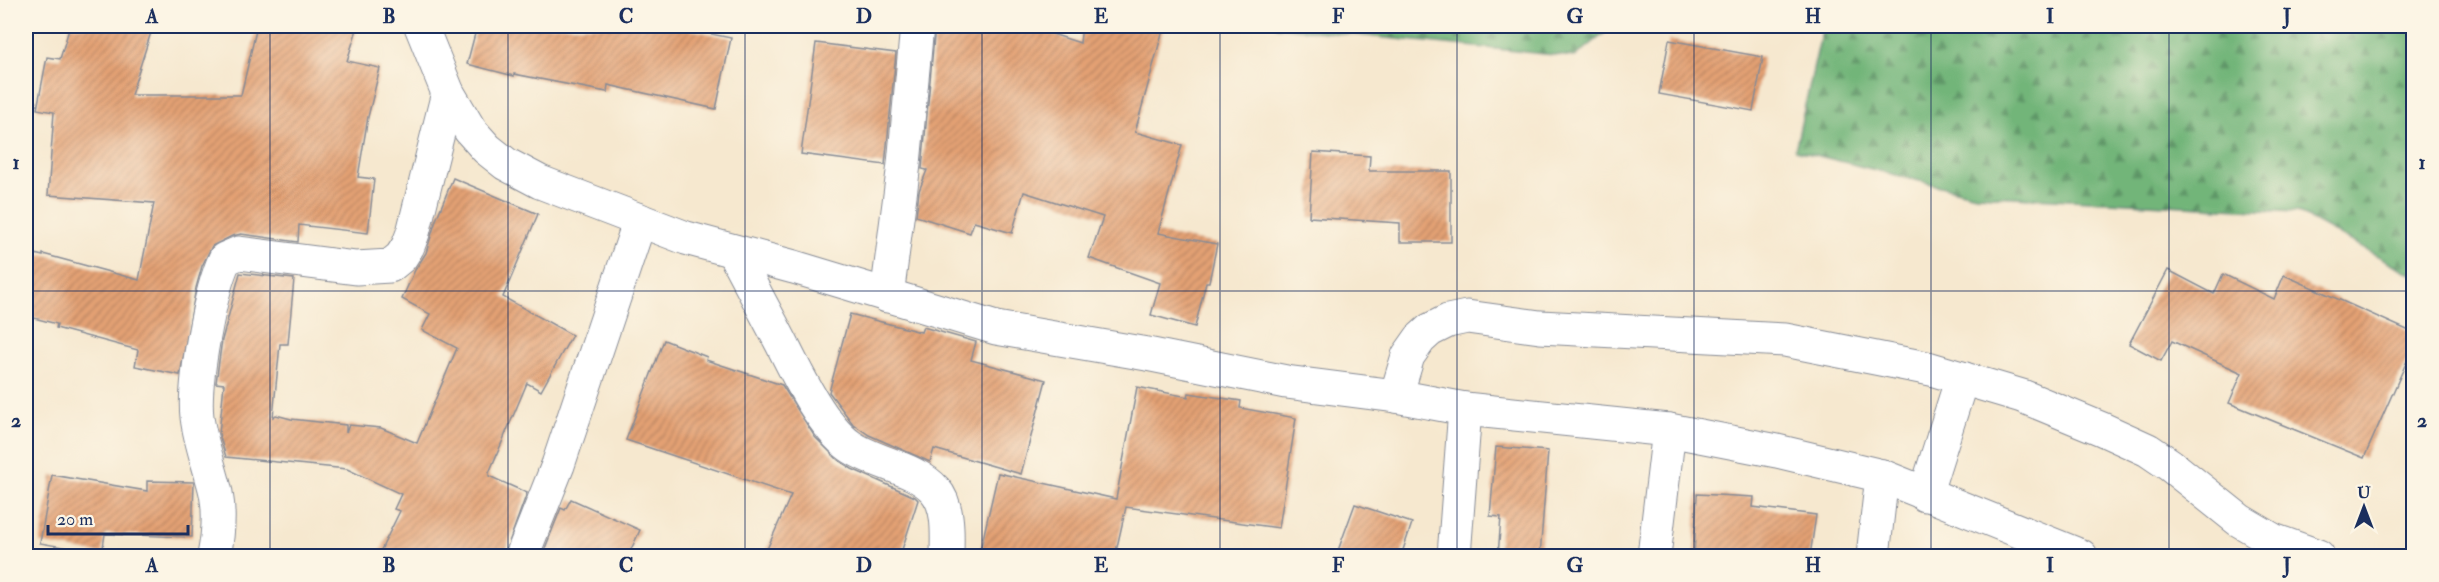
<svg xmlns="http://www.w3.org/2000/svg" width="2439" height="582" viewBox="0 0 2439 582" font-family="'IM FELL Double Pica',serif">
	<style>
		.forest { fill: url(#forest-firs); stroke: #46726c; stroke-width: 1.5 }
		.building { fill: url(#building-hatch) }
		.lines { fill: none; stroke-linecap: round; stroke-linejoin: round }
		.minor-casing { stroke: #888c96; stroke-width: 35 }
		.minor { stroke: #fff; stroke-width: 33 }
		.grid { fill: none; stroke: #1b2f5e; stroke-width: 1.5; stroke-opacity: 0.55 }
		.neatline { fill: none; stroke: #1b2f5e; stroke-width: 2 }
		.grid-label { font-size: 20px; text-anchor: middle; font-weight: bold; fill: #1b2f5e }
	</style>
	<defs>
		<pattern id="forest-firs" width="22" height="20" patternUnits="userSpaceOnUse" patternTransform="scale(1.5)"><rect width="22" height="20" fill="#72b579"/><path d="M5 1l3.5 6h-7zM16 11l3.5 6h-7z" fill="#5d9466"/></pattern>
		<pattern id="building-hatch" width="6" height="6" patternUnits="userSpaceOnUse" patternTransform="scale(1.5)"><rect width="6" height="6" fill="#e4a173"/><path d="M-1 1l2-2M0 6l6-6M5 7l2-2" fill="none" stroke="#b88462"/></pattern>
	</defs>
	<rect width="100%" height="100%" fill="#fcf5e5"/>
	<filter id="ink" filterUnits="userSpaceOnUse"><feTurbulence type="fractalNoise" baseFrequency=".0167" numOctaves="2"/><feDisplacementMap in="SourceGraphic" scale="12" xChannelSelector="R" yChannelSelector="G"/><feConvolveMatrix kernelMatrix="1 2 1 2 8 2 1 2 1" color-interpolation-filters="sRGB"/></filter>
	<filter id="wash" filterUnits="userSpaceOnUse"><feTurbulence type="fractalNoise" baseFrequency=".008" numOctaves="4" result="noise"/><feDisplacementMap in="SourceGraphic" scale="24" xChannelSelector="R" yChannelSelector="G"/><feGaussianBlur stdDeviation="1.35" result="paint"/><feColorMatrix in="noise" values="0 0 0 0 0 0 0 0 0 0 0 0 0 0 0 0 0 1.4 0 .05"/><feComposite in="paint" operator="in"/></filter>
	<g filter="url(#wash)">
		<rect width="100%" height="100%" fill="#f6e8cf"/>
		<!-- forest -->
		<g class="forest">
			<path d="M1278,26H1613L1575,57L1277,27Z"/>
			<path d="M1823,26H2413V275L2297,212L1976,195L1795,150Z"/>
		</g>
		<g id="blocks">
			<!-- building -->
			<g class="building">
				<path d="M70,26H153L131,95H241L257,26H358L347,61L380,68L368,117L358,177L374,179L368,233L299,225L298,242L241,234L232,236L212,246L202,266L196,288L180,375L135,366L138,350L56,328L57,324L26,316V252L43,256V254L139,280L154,203L48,195L54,112L37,109L47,57L60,59Z"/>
				<path d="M477,26H673L731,38L716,109L608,85L607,92L514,74V76L467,64Z"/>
				<path d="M935,26H1028L1080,43L1082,26H1164L1135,132L1182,145L1158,233L1217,244L1209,282H1206L1195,327L1151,315L1160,283L1089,258L1103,217L1024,192L1012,233L974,222L970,233L916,216L919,191L927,170L922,169Z"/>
				<path d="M1669,40L1763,57L1753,111L1659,94Z"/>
				<path d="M816,43L896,53L885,165L801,154Z"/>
				<path d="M1313,152L1370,156L1369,171H1451V242H1400V223L1309,217Z"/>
				<path d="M453,178L538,214L503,297L572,335L541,391L527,383L489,473V476L527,493L504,556H378L400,511L394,509L401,494L347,469L226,457L219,434L224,384L216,383L222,340L240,273L294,279L288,344H280L273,417L276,415L291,419L346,425V433L349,425L381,428L417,443L457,348L422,330L430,314L402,299L415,270L426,253L436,220Z"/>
				<path d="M2168,270L2214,294L2223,274L2274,299L2284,275L2414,333V345L2364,458L2229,403L2242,373L2172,341L2161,361L2129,344Z"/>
				<path d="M850,314L921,332L923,327L976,342L971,360L1046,380L1021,474L934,449L930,462L869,435L853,424L829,392Z"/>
				<path d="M664,340L707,357L706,360L782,385L815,437L838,460L852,469L915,497L918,500L900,556H764L791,495L626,440Z"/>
				<path d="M1137,387L1188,397L1189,393L1241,401L1240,408L1296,418L1279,528L1126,507L1115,556H979L998,473L1116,499Z"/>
				<path d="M1496,447L1548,451L1540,556H1498L1501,517L1490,516Z"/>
				<path d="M52,475L147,491V481L194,482L192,537L105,534L102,554L40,543Z"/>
				<path d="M1697,494L1754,497L1753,507L1816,515L1810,556H1694Z"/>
				<path d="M571,499L640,530L628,556H542L561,508L565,510Z"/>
				<path d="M1355,504L1412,523L1401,556H1336Z"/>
			</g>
		</g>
	</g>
	<g filter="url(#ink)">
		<use href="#blocks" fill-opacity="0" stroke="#888c96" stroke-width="1.5"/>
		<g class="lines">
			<defs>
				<g id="minor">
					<path d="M421,26L448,93L470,130L487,149L506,164L540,182L686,238L794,267L996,328L1147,354L1286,382L1396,396L1465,409L1669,430L1777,451L1882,476L2081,556"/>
					<path d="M733,251C749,282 766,313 782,344C797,374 822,426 850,446C874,463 916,468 935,490C950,507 947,536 947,556"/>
					<path d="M887,296L904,164L917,26"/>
					<path d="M1396,396L1408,356L1420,339L1430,330L1448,321L1467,317L1540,327L1785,340L1931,369L2022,396L2102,429L2148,450L2170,465L2239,520L2273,540L2318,556"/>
					<path d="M1925,495L1962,378"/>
					<path d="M214,556C218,536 220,513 216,493C210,467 200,442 197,417C193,383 210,290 225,259L239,253L356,268L390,266L401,257L408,246L413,233L448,93"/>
					<path d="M522,556L558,465L640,220"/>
					<path d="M1454,556L1465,409"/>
					<path d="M1654,556L1669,430"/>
					<path d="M1873,556L1882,476"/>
				</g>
			</defs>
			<!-- minor casing -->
			<use href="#minor" class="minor-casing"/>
			<!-- minor -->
			<use href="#minor" class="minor"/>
		</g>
	</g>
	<!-- grid -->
	<path class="grid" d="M270,26V556M508,26V556M745,26V556M982,26V556M1220,26V556M1457,26V556M1694,26V556M1931,26V556M2169,26V556M26,291H2414"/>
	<!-- margin -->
	<rect width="2439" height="582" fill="none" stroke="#fcf5e5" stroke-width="66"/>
	<!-- north arrow -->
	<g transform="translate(2364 507)" stroke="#fcf5e5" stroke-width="4.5" paint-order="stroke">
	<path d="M0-4.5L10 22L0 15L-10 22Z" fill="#1b2f5e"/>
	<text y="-9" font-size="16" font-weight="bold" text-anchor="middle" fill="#1b2f5e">U</text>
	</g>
	<!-- scale -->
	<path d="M48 525v9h140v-9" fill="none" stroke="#1b2f5e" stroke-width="3"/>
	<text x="57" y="525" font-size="18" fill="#1b2f5e" stroke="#fcf5e5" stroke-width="4.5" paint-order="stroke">20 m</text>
	<rect x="33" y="33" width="2373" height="516" class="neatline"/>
	<g class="grid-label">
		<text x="152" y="23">A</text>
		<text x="389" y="23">B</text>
		<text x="626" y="23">C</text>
		<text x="864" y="23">D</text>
		<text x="1101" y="23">E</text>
		<text x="1338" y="23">F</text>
		<text x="1575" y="23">G</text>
		<text x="1813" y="23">H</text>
		<text x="2050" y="23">I</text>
		<text x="2287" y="23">J</text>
		<text x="16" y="169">1</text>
		<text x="2422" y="169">1</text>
		<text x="16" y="427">2</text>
		<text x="2422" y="427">2</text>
		<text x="152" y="572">A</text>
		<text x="389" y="572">B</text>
		<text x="626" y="572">C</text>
		<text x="864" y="572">D</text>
		<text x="1101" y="572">E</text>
		<text x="1338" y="572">F</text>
		<text x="1575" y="572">G</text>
		<text x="1813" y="572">H</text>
		<text x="2050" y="572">I</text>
		<text x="2287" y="572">J</text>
	</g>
</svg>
